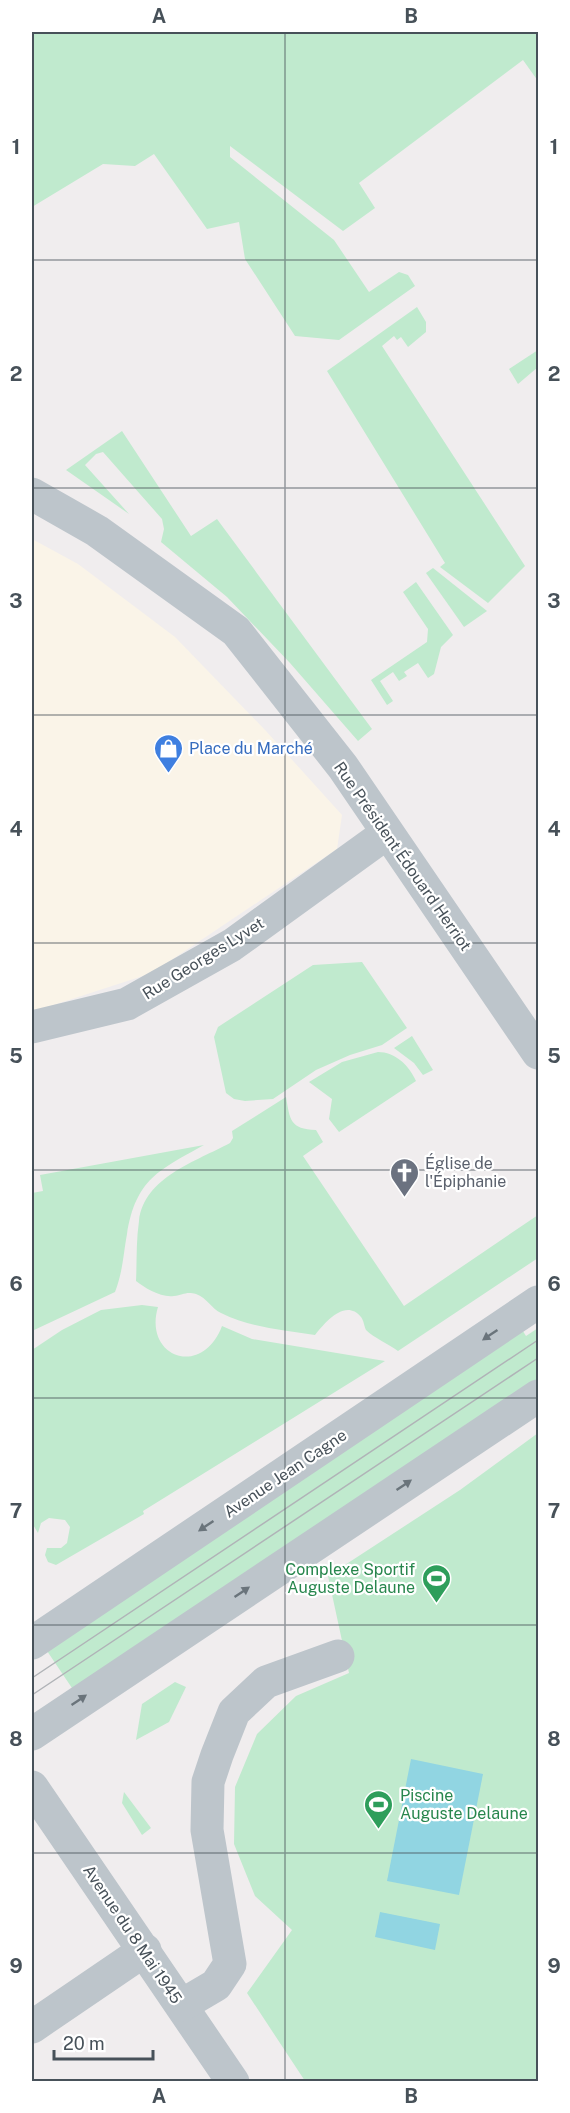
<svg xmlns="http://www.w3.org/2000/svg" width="570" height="2113" viewBox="0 0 570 2113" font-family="'Public Sans',sans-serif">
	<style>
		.commercial { fill: #faf4e8 }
		.green { fill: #c0eace }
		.water { fill: #91d5e2 }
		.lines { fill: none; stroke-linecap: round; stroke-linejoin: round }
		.minor { stroke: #bdc5cb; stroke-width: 33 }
		.tram { stroke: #b0b3b7; stroke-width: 1.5 }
		.oneway { fill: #6a747b }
		.grid { fill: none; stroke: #475159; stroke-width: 1.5; stroke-opacity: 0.55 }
		.labels { text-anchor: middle; stroke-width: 4.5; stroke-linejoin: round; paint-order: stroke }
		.shop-label { font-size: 16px; fill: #366cbe; stroke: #fff; text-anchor: start }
		.street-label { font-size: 16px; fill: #475159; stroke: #fff }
		.worship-label { font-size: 16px; fill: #5b616d; stroke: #fff; text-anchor: start }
		.leisure-label { font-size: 16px; fill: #27864d; stroke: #fff; text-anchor: end }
		.neatline { fill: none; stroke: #475159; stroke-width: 2 }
		.grid-label { font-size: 20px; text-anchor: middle; font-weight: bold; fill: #475159 }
	</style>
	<rect width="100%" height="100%" fill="#f0edee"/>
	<!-- commercial -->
	<path class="commercial" d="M32,539L78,564L175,637L266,731L342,815L337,849L152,973L32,1012Z"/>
	<!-- green -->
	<g class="green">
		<path d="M35,32H538V81L523,60L359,183L375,208L343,231L230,146V157L334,240L369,292L399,272L408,275L415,286L339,340L295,336L245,259L239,222L207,229L154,154L135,166L103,164L32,207V34Z"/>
		<path d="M417,307L426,322V332L408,347L401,337L397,340L394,336L382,346L525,566L488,603L440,567L445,563L327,371Z"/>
		<path d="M538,350V367L518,384L509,369Z"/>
		<path d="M122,431L191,536L217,519L372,729L358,741L290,663L227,597L161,542L164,529L162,519L103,452L96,454L85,465L129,514L66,470Z"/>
		<path d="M433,568L487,611L464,627L426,573Z"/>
		<path d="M416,582L453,635L441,647L434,674L428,678L418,663L404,672L407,676L399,681L393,672L380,681L393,701L387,705L371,680L427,642L428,629L403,592Z"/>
		<path d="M362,962L407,1028L382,1045L350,1055L316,1070L273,1099L245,1101L234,1099L226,1093L214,1037L218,1027L313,965Z"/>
		<path d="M412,1036L433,1070L423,1075L414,1063L394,1048Z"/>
		<path d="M378,1052C395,1052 409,1065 416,1081L339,1132L329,1119L332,1099L309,1082L342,1062Z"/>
		<path d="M286,1097C290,1120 290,1129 316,1130L323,1142L303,1156L404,1306L538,1215V1258L398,1351C389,1344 374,1338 366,1330C364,1326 364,1321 361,1317C345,1298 325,1323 315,1335C283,1330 251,1328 221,1313C212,1309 207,1298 196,1294C186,1291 183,1295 174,1296C161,1298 145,1288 136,1281C137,1261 136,1241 139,1221C144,1177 197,1161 230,1143L233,1138L232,1131Z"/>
		<path d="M204,1145C159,1170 136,1179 127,1234C123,1256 123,1271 115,1292L32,1331V1193L43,1191L40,1175Z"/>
		<path d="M142,1305L158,1307C143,1357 202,1379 222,1326L252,1339L385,1361L143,1511L144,1514L56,1565L48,1562L45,1555L47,1548H61L67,1543L70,1527L65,1520L49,1518L41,1523L38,1533L32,1523V1350L62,1330L101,1310Z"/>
		<path d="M521,1328L526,1336L538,1328V1382L74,1691L43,1645Z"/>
		<path d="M538,1433V2081H305L247,1993L292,1930L255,1896L234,1844L235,1787L257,1734L296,1696L349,1673L328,1576L460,1490Z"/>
		<path d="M175,1682L186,1687L169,1722L136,1740L142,1704Z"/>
		<path d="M124,1792L151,1828L142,1835L122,1803Z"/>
	</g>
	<!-- water -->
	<g class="water">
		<path d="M411,1759L483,1774L459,1895L387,1881Z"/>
		<path d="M380,1912L440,1924L435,1950L375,1937Z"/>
	</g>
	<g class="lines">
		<!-- minor -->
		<g class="minor">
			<path d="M32,494L97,531L236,631L343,767L538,1053"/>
			<path d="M32,1027L127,1004L232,945L387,833"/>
			<path d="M32,1643L538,1302"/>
			<path d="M32,1734L538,1396"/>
			<path d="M32,1787L233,2082"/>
			<path d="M182,2005L216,1985L230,1964L207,1830L208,1782L217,1755L234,1712L266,1682L338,1656"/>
			<path d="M32,2027L145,1950"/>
		</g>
		<!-- tram -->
		<g class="tram">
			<path d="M32,1678L538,1340"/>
			<path d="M32,1695L538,1358"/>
		</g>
	</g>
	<!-- one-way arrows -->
	<defs><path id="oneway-solid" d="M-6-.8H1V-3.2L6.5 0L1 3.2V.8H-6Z" transform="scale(1.5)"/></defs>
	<g class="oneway">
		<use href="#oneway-solid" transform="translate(490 1335) rotate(146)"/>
		<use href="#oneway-solid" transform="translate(404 1485) rotate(-34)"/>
		<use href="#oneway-solid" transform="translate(206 1526) rotate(146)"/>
		<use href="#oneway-solid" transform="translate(242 1592) rotate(-34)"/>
		<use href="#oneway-solid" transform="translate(79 1700) rotate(-34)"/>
	</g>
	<!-- grid -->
	<path class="grid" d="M285,32V2082M32,260H538M32,488H538M32,715H538M32,943H538M32,1170H538M32,1398H538M32,1625H538M32,1853H538"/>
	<!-- icons -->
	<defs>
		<symbol id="shop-pin" viewBox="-11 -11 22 30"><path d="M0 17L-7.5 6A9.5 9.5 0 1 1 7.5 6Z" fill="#3f7fe0" stroke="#fff"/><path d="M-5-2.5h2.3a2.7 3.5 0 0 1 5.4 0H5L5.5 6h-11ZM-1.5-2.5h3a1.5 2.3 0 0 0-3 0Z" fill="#fff"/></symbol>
		<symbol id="church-pin" viewBox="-11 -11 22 30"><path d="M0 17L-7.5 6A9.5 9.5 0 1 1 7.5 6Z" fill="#6b7280" stroke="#fff"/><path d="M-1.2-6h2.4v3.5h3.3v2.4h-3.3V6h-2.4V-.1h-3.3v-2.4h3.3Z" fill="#fff"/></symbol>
		<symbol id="stadium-pin" viewBox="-11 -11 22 30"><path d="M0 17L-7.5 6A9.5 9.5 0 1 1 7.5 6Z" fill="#2e9e5b" stroke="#fff"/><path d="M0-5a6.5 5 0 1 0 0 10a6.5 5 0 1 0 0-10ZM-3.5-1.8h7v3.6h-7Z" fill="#fff"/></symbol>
	</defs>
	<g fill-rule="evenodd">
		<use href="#shop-pin" x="152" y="732" width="33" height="45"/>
		<use href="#church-pin" x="388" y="1156" width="33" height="45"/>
		<use href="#stadium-pin" x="420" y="1562" width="33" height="45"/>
		<use href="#stadium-pin" x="362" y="1788" width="33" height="45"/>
	</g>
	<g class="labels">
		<!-- shop labels -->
		<g class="shop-label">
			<text x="189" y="754">Place du Marché</text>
		</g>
		<!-- street labels -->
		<g class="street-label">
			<text transform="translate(403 856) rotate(55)" y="6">Rue Président Édouard Herriot</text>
			<text transform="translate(203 958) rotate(-32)" y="6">Rue Georges Lyvet</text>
			<text transform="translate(285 1473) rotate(-34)" y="6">Avenue Jean Cagne</text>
			<text transform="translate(133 1934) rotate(56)" y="6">Avenue du 8 Mai 1945</text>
		</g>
		<!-- worship labels -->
		<g class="worship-label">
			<text x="425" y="1169">Église de<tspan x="425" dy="18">l'Épiphanie</tspan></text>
		</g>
		<!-- leisure labels -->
		<g class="leisure-label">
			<text x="415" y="1575">Complexe Sportif<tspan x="415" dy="18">Auguste Delaune</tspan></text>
			<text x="400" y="1801" text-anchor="start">Piscine<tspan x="400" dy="18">Auguste Delaune</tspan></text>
		</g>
	</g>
	<!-- border -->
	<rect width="570" height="2113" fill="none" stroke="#ffffff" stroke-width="66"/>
	<!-- scale -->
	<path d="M54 2050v9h99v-9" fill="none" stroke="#475159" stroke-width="3"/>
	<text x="63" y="2050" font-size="18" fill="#475159" stroke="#ffffff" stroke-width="4.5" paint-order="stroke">20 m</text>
	<rect x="33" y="33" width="504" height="2047" class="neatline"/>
	<g class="grid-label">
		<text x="159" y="23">A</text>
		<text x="411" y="23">B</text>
		<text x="16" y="154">1</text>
		<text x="554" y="154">1</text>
		<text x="16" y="381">2</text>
		<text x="554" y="381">2</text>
		<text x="16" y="608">3</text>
		<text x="554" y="608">3</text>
		<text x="16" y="836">4</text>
		<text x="554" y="836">4</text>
		<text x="16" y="1063">5</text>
		<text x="554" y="1063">5</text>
		<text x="16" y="1291">6</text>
		<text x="554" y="1291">6</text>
		<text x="16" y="1518">7</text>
		<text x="554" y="1518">7</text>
		<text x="16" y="1746">8</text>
		<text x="554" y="1746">8</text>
		<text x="16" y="1973">9</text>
		<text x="554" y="1973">9</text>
		<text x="159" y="2103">A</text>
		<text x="411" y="2103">B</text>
	</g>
</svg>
